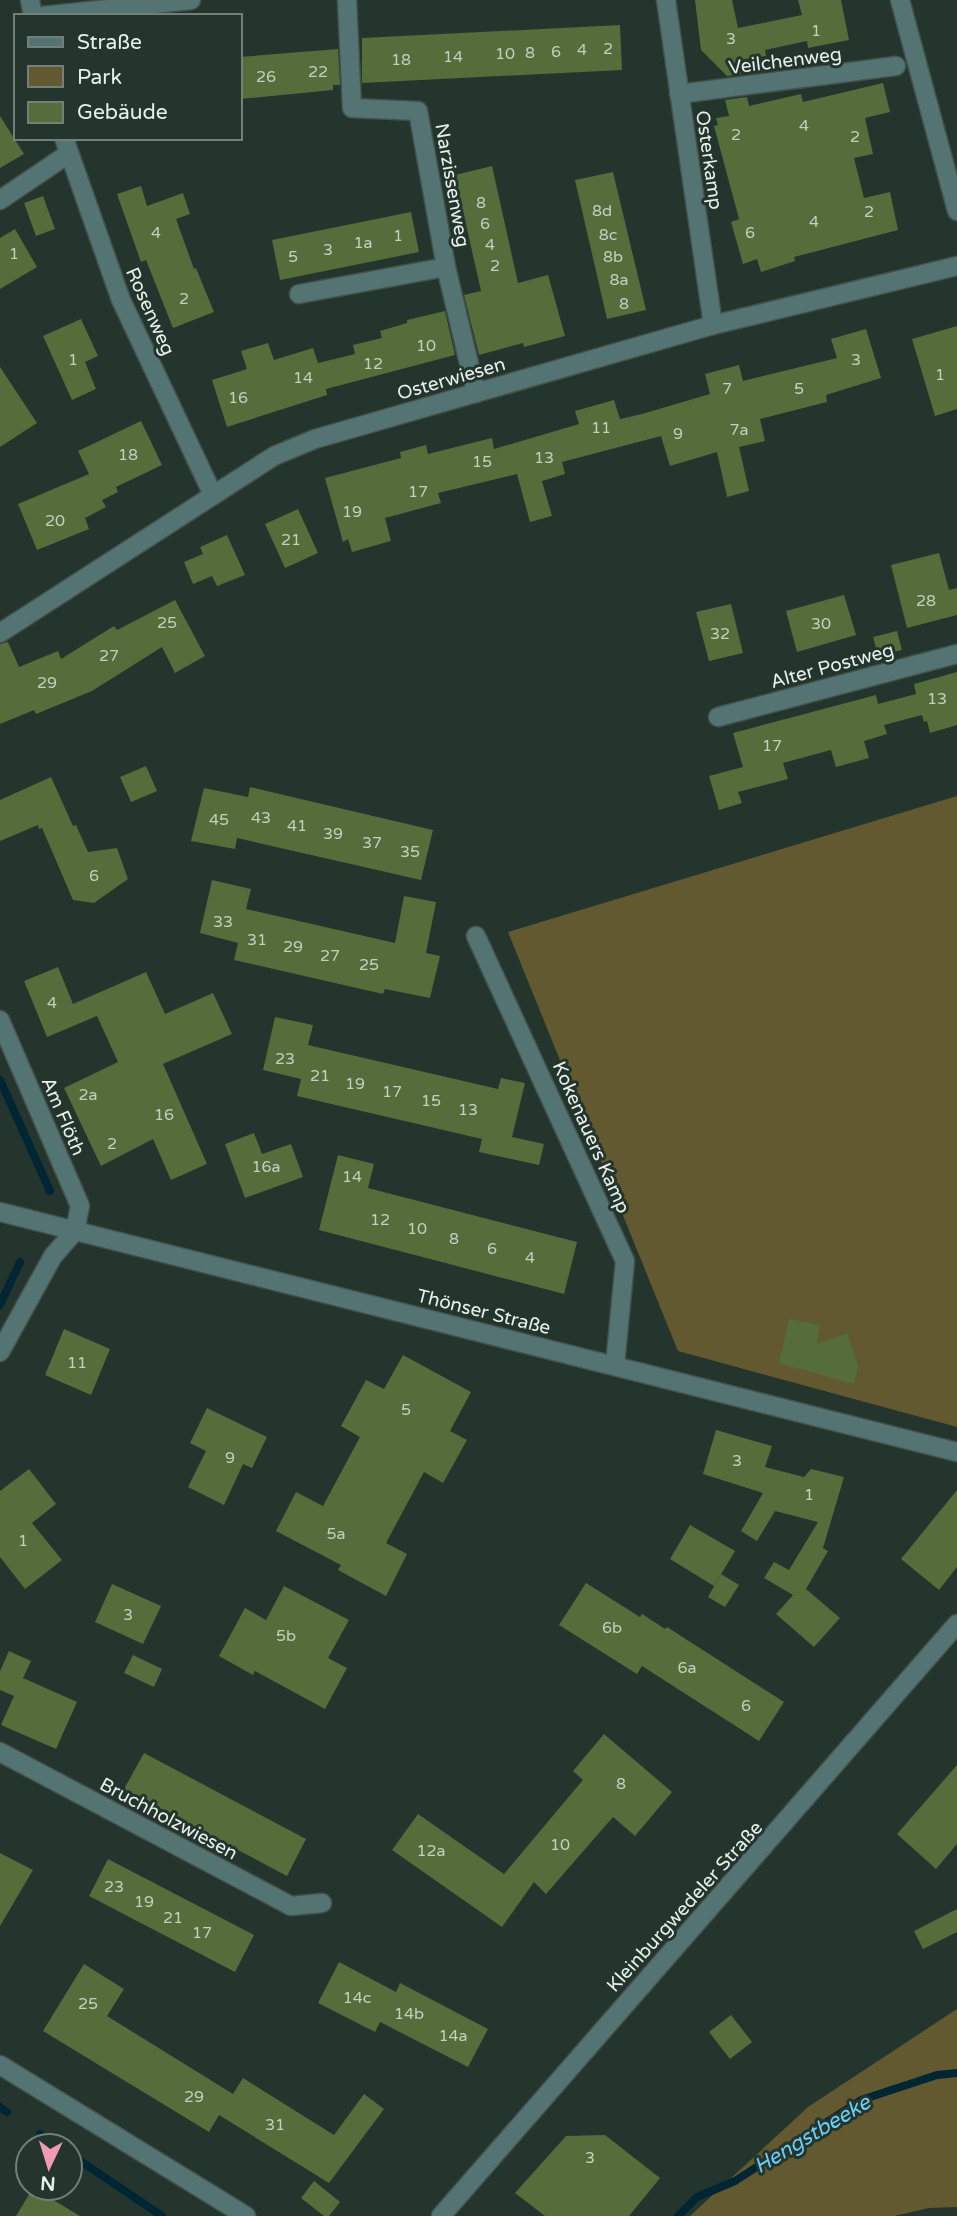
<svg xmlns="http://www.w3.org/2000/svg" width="957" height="2216" viewBox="0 0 957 2216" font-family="'Varela Round',sans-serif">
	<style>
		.green { fill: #625930 }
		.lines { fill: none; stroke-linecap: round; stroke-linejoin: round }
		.stream { stroke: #002533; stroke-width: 8 }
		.building { fill: #546d3a }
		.minor-casing { stroke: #43534b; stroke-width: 21 }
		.tertiary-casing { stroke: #43534b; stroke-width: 21 }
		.minor { stroke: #547474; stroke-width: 18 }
		.tertiary { stroke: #547474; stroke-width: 18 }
		.labels { text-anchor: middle; stroke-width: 6; stroke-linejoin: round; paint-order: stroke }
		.number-label { font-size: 16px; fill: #c2d0bf }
		.street-label { font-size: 19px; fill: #e7f1eb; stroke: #24352d }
		.water-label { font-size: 21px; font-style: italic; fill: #6bcffa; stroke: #24352d }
	</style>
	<rect width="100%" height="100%" fill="#24352d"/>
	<!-- green -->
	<g class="green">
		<path d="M957,796V1427L678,1351L508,932Z"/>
		<path d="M957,2009V2207L929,2208L894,2216H690L808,2107Z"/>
	</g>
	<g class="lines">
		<!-- stream -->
		<g class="stream">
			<path d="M0,1080L50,1191"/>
			<path d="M0,1305L20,1262"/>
			<path d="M0,2107L7,2112"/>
			<path d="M40,2134L58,2146"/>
			<path d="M70,2154L162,2216"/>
			<path d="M678,2216L697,2197L735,2181L861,2100L937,2075L957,2073"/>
		</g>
	</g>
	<!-- building -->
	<g class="building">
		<path d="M695,0H732L738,28L802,15L798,0H841L849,40L808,48L807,41L765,50L766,56L738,60L741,74L727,76L701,50Z"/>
		<path d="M620,25L622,70L362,83V38Z"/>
		<path d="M338,49L340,85H333V90L240,99V57Z"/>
		<path d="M883,83L890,112L865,118L873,154L854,158L864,198L890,192L898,230L794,257L795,261L761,272L757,259L743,264L731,222L739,219L714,126L718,125L716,118L729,116L725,100L747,97L749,106L801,94L803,102Z"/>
		<path d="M0,116L24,154L0,168Z"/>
		<path d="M492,166L518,283L548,275L565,336L524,347L523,343L479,355L464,295L481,291L455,175Z"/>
		<path d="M613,172L646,310L607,319L575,180Z"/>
		<path d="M141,186L147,206L183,193L190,214L176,219L194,269L196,268L214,312L173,328L146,260L141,262L117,194Z"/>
		<path d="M43,196L55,229L36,236L24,203Z"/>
		<path d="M411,212L419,252L280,280L272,240Z"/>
		<path d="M15,229L37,267L0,289V238Z"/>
		<path d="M445,311L455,355L326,389L327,395L227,427L212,380L247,369L241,351L268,343L274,360L313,348L318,363L355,354L353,345L382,338L380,331L407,323V320Z"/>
		<path d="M81,319L98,356L85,362L96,389L72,400L43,336Z"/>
		<path d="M957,326V409L935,416L912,339Z"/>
		<path d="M866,329L881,378L826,395L827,402L760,419L765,441L739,447L749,491L727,497L717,452L670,466L661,436L562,462L565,474L542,481L552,516L530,522L517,474L438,493L441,503L385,518L391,541L352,552L348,539L343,542L325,478L401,458L400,452L426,445L428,454L492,438L494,449L579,424L575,411L614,400L620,419L642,414L710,394L705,374L739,365L743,381L837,358L831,339Z"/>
		<path d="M0,367L37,423L0,447Z"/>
		<path d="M141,421L162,465L116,487L118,492L102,500L106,507L85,518L89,529L37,550L18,504L89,474L78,451Z"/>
		<path d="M298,509L318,553L285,568L265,524Z"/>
		<path d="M227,535L245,575L217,586L212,576L193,584L184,562L203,554L200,547Z"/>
		<path d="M939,553L949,590L957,588V615L907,628L891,565Z"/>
		<path d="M844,595L856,635L797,652L786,611Z"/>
		<path d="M175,600L205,656L175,673L162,647L92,691L36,714L34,710L0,724V644L8,642L19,667L58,651L61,659L114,626L117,630Z"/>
		<path d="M731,604L743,653L709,661L696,612Z"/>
		<path d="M897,631L902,650L878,656L873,637Z"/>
		<path d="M957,672V725L930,733L927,721L924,722L922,715L884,725L887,734L864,741L869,758L836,767L831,750L783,763L788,779L738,792L742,803L719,810L709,776L743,767L733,733L876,695L878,704L916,694L914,684Z"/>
		<path d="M146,766L157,791L131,802L120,777Z"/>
		<path d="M51,777L73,826L76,825L88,852L117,848L128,879L94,903L73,900L42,828L39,829L38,825L0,841V800Z"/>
		<path d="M250,787L433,830L421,880L237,838L235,849L191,841L204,788L248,797Z"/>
		<path d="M212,880L251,889L246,909L395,943L404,896L436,902L426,953L440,956L430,998L385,989L383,994L234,960L238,943L200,933Z"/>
		<path d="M58,967L73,1004L146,972L165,1014L213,993L232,1034L163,1064L207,1164L171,1180L153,1139L101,1166L64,1088L118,1062L97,1016L47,1037L24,981Z"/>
		<path d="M275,1017L313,1025L308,1045L498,1089L501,1078L525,1083L512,1137L544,1144L539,1165L479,1152L482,1139L297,1096L301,1079L263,1070Z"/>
		<path d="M254,1133L262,1154L291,1144L303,1177L245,1198L225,1144Z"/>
		<path d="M338,1155L374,1164L368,1188L577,1242L564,1294L319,1230Z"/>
		<path d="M789,1319L820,1325L817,1344L847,1333L858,1366L854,1384L779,1363Z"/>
		<path d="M64,1329L110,1349L91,1395L45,1375Z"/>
		<path d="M403,1355L471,1392L450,1431L467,1440L443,1483L424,1472L386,1543L407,1554L386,1596L338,1570L341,1565L276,1531L296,1492L323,1506L360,1437L341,1426L366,1380L384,1389Z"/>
		<path d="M207,1408L267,1437L252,1468L243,1464L224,1505L188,1487L206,1451L190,1443Z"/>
		<path d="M716,1430L772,1446L765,1467L804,1477L811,1469L844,1477L823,1548L828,1551L806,1589L840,1618L814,1647L776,1614L793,1595L764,1578L774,1562L789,1570L818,1522L775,1511L757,1541L741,1531L763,1493L703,1474Z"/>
		<path d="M29,1469L56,1504L32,1523L62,1560L25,1589L0,1557V1491Z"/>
		<path d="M957,1490V1567L939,1590L901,1559Z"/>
		<path d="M690,1525L735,1551L714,1586L670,1559Z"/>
		<path d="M721,1574L739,1585L725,1607L708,1597Z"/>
		<path d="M586,1583L640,1617L642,1614L665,1629L667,1627L784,1702L759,1741L642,1666L637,1674L559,1625Z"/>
		<path d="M112,1584L161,1606L143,1644L95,1622Z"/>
		<path d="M284,1586L349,1620L328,1658L347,1668L325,1709L255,1671L253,1675L219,1656L245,1608L266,1620Z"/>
		<path d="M9,1651L31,1661L23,1678L77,1702L56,1749L1,1725L14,1696L0,1690V1671Z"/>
		<path d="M133,1655L162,1669L154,1687L124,1673Z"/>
		<path d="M604,1734L672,1792L635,1836L613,1817L546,1894L534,1882L502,1927L392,1850L418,1814L504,1874L577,1787L583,1780L573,1771Z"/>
		<path d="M144,1753L306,1839L287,1876L124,1789Z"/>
		<path d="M957,1765V1844L936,1869L897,1834Z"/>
		<path d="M0,1853L33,1870L0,1926Z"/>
		<path d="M108,1859L254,1935L235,1972L89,1896Z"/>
		<path d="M957,1909V1932L923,1949L914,1931Z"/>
		<path d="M339,1962L396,1992L400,1983L488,2029L468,2067L380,2022L375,2032L318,2003Z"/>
		<path d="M84,1964L124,1989L107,2016L233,2094L243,2078L334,2135L364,2094L384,2109L329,2183L219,2115L209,2132L43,2031Z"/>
		<path d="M731,2015L752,2042L730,2059L709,2032Z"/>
		<path d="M605,2135L660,2178L629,2216H545L515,2193L566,2136Z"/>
		<path d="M314,2181L340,2202L329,2216H324L301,2198Z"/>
		<path d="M33,2188L80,2216H16Z"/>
	</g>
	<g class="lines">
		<defs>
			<g id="minor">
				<path d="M30,0L33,16"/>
				<path d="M347,0L352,108L418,111L446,267L476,393"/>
				<path d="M666,0L713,325"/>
				<path d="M900,0L957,211"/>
				<path d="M43,16L191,0"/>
				<path d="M679,94L896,66"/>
				<path d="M64,138L121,300L213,495"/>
				<path d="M0,200L68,154"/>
				<path d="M299,294L446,267"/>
				<path d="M0,633L274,456L315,439L713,325L957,266"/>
				<path d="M718,717L957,654"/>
				<path d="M476,936L625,1261L615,1365"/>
				<path d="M0,1020L80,1206L75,1231L53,1256L0,1352"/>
				<path d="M0,1752L291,1906L322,1903"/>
				<path d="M0,2065L246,2216"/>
			</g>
			<g id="tertiary">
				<path d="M0,1212L957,1452"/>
				<path d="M441,2216L957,1624"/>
			</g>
		</defs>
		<!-- minor casing -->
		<use href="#minor" class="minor-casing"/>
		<!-- tertiary casing -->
		<use href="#tertiary" class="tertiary-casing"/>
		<!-- minor -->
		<use href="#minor" class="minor"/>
		<!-- tertiary -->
		<use href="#tertiary" class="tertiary"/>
	</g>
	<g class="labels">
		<!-- number labels -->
		<g class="number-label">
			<text x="816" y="36">1</text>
			<text x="731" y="44">3</text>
			<text x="608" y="54">2</text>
			<text x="582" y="55">4</text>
			<text x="556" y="57">6</text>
			<text x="530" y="58">8</text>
			<text x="505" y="59">10</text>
			<text x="453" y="62">14</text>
			<text x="401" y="65">18</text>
			<text x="318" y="77">22</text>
			<text x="266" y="82">26</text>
			<text x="804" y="131">4</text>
			<text x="736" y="140">2</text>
			<text x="855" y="142">2</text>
			<text x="481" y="208">8</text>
			<text x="602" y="216">8d</text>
			<text x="869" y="217">2</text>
			<text x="814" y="227">4</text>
			<text x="485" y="229">6</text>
			<text x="156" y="238">4</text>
			<text x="750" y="238">6</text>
			<text x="608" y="240">8c</text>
			<text x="398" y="241">1</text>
			<text x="363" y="248">1a</text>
			<text x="490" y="250">4</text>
			<text x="328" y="255">3</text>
			<text x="14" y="259">1</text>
			<text x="293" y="262">5</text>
			<text x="613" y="262">8b</text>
			<text x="495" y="271">2</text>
			<text x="619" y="285">8a</text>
			<text x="184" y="304">2</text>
			<text x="624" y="309">8</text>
			<text x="426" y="351">10</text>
			<text x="73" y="365">1</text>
			<text x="856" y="365">3</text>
			<text x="373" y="369">12</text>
			<text x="940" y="380">1</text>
			<text x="303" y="383">14</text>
			<text x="727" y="394">7</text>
			<text x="799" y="394">5</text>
			<text x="238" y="403">16</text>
			<text x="601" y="433">11</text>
			<text x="739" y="435">7a</text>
			<text x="678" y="439">9</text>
			<text x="128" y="460">18</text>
			<text x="544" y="463">13</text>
			<text x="482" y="467">15</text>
			<text x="418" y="497">17</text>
			<text x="352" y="517">19</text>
			<text x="55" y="526">20</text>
			<text x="291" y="545">21</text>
			<text x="926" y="606">28</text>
			<text x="167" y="628">25</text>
			<text x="821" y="629">30</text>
			<text x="720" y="639">32</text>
			<text x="109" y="661">27</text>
			<text x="47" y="688">29</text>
			<text x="937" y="704">13</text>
			<text x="772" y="751">17</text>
			<text x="261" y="823">43</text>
			<text x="219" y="825">45</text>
			<text x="297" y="831">41</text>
			<text x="333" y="839">39</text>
			<text x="372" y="848">37</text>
			<text x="410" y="857">35</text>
			<text x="94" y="881">6</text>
			<text x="223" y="927">33</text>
			<text x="257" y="945">31</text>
			<text x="293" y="952">29</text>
			<text x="330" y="961">27</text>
			<text x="369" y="970">25</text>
			<text x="52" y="1008">4</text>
			<text x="285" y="1064">23</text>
			<text x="320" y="1081">21</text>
			<text x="355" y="1089">19</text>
			<text x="392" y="1097">17</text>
			<text x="88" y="1100">2a</text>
			<text x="431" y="1106">15</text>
			<text x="468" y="1115">13</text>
			<text x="164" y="1120">16</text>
			<text x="112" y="1149">2</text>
			<text x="266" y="1172">16a</text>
			<text x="352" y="1182">14</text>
			<text x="380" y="1225">12</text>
			<text x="417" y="1234">10</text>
			<text x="454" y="1244">8</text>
			<text x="492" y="1254">6</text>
			<text x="530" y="1263">4</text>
			<text x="77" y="1368">11</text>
			<text x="406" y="1415">5</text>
			<text x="230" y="1463">9</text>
			<text x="737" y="1466">3</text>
			<text x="809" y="1500">1</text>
			<text x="336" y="1539">5a</text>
			<text x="23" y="1546">1</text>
			<text x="128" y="1620">3</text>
			<text x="612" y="1633">6b</text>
			<text x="286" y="1641">5b</text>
			<text x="687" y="1673">6a</text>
			<text x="746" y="1711">6</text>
			<text x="621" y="1789">8</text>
			<text x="560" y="1850">10</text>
			<text x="431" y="1856">12a</text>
			<text x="114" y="1892">23</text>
			<text x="144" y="1907">19</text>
			<text x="173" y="1923">21</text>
			<text x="202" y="1938">17</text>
			<text x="357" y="2003">14c</text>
			<text x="88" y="2009">25</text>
			<text x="409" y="2019">14b</text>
			<text x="453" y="2041">14a</text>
			<text x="194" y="2102">29</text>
			<text x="275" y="2130">31</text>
			<text x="590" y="2163">3</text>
		</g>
		<!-- street labels -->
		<g class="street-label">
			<text transform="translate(785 60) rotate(-7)" y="7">Veilchenweg</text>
			<text transform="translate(710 160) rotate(82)" y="7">Osterkamp</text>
			<text transform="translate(453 185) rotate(80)" y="7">Narzissenweg</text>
			<text transform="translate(151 311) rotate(66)" y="7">Rosenweg</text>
			<text transform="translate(451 378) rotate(-16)" y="7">Osterwiesen</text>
			<text transform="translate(832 665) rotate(-15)" y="7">Alter Postweg</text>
			<text transform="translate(64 1116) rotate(67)" y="7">Am Flöth</text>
			<text transform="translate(592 1137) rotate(66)" y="7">Kokenauers Kamp</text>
			<text transform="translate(484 1311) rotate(14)" y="7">Thönser Straße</text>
			<text transform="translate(169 1818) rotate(28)" y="7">Bruchholzwiesen</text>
			<text transform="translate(684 1906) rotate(-48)" y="7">Kleinburgwedeler Straße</text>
		</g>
		<!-- water labels -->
		<g class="water-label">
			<text transform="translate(812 2134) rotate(-31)" y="7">Hengstbeeke</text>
		</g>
	</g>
	<!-- legend -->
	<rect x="14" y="14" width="228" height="126" fill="#24352d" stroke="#728079" stroke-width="2"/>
	<rect x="28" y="37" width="35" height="10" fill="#547474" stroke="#728079" stroke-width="2"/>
	<text x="77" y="49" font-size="21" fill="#e7f1eb">Straße</text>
	<rect x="28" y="66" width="35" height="21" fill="#625930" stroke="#728079" stroke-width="2"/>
	<text x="77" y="84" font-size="21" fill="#e7f1eb">Park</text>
	<rect x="28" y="102" width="35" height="21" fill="#546d3a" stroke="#728079" stroke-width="2"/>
	<text x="77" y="119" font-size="21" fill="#e7f1eb">Gebäude</text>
	<!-- north arrow -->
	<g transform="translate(49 2167) rotate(184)"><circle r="33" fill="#24352d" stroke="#728079" stroke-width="2"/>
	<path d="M0-5L12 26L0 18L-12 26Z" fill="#f09ab5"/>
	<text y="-10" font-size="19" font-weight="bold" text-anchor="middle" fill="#e7f1eb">N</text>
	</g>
</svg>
